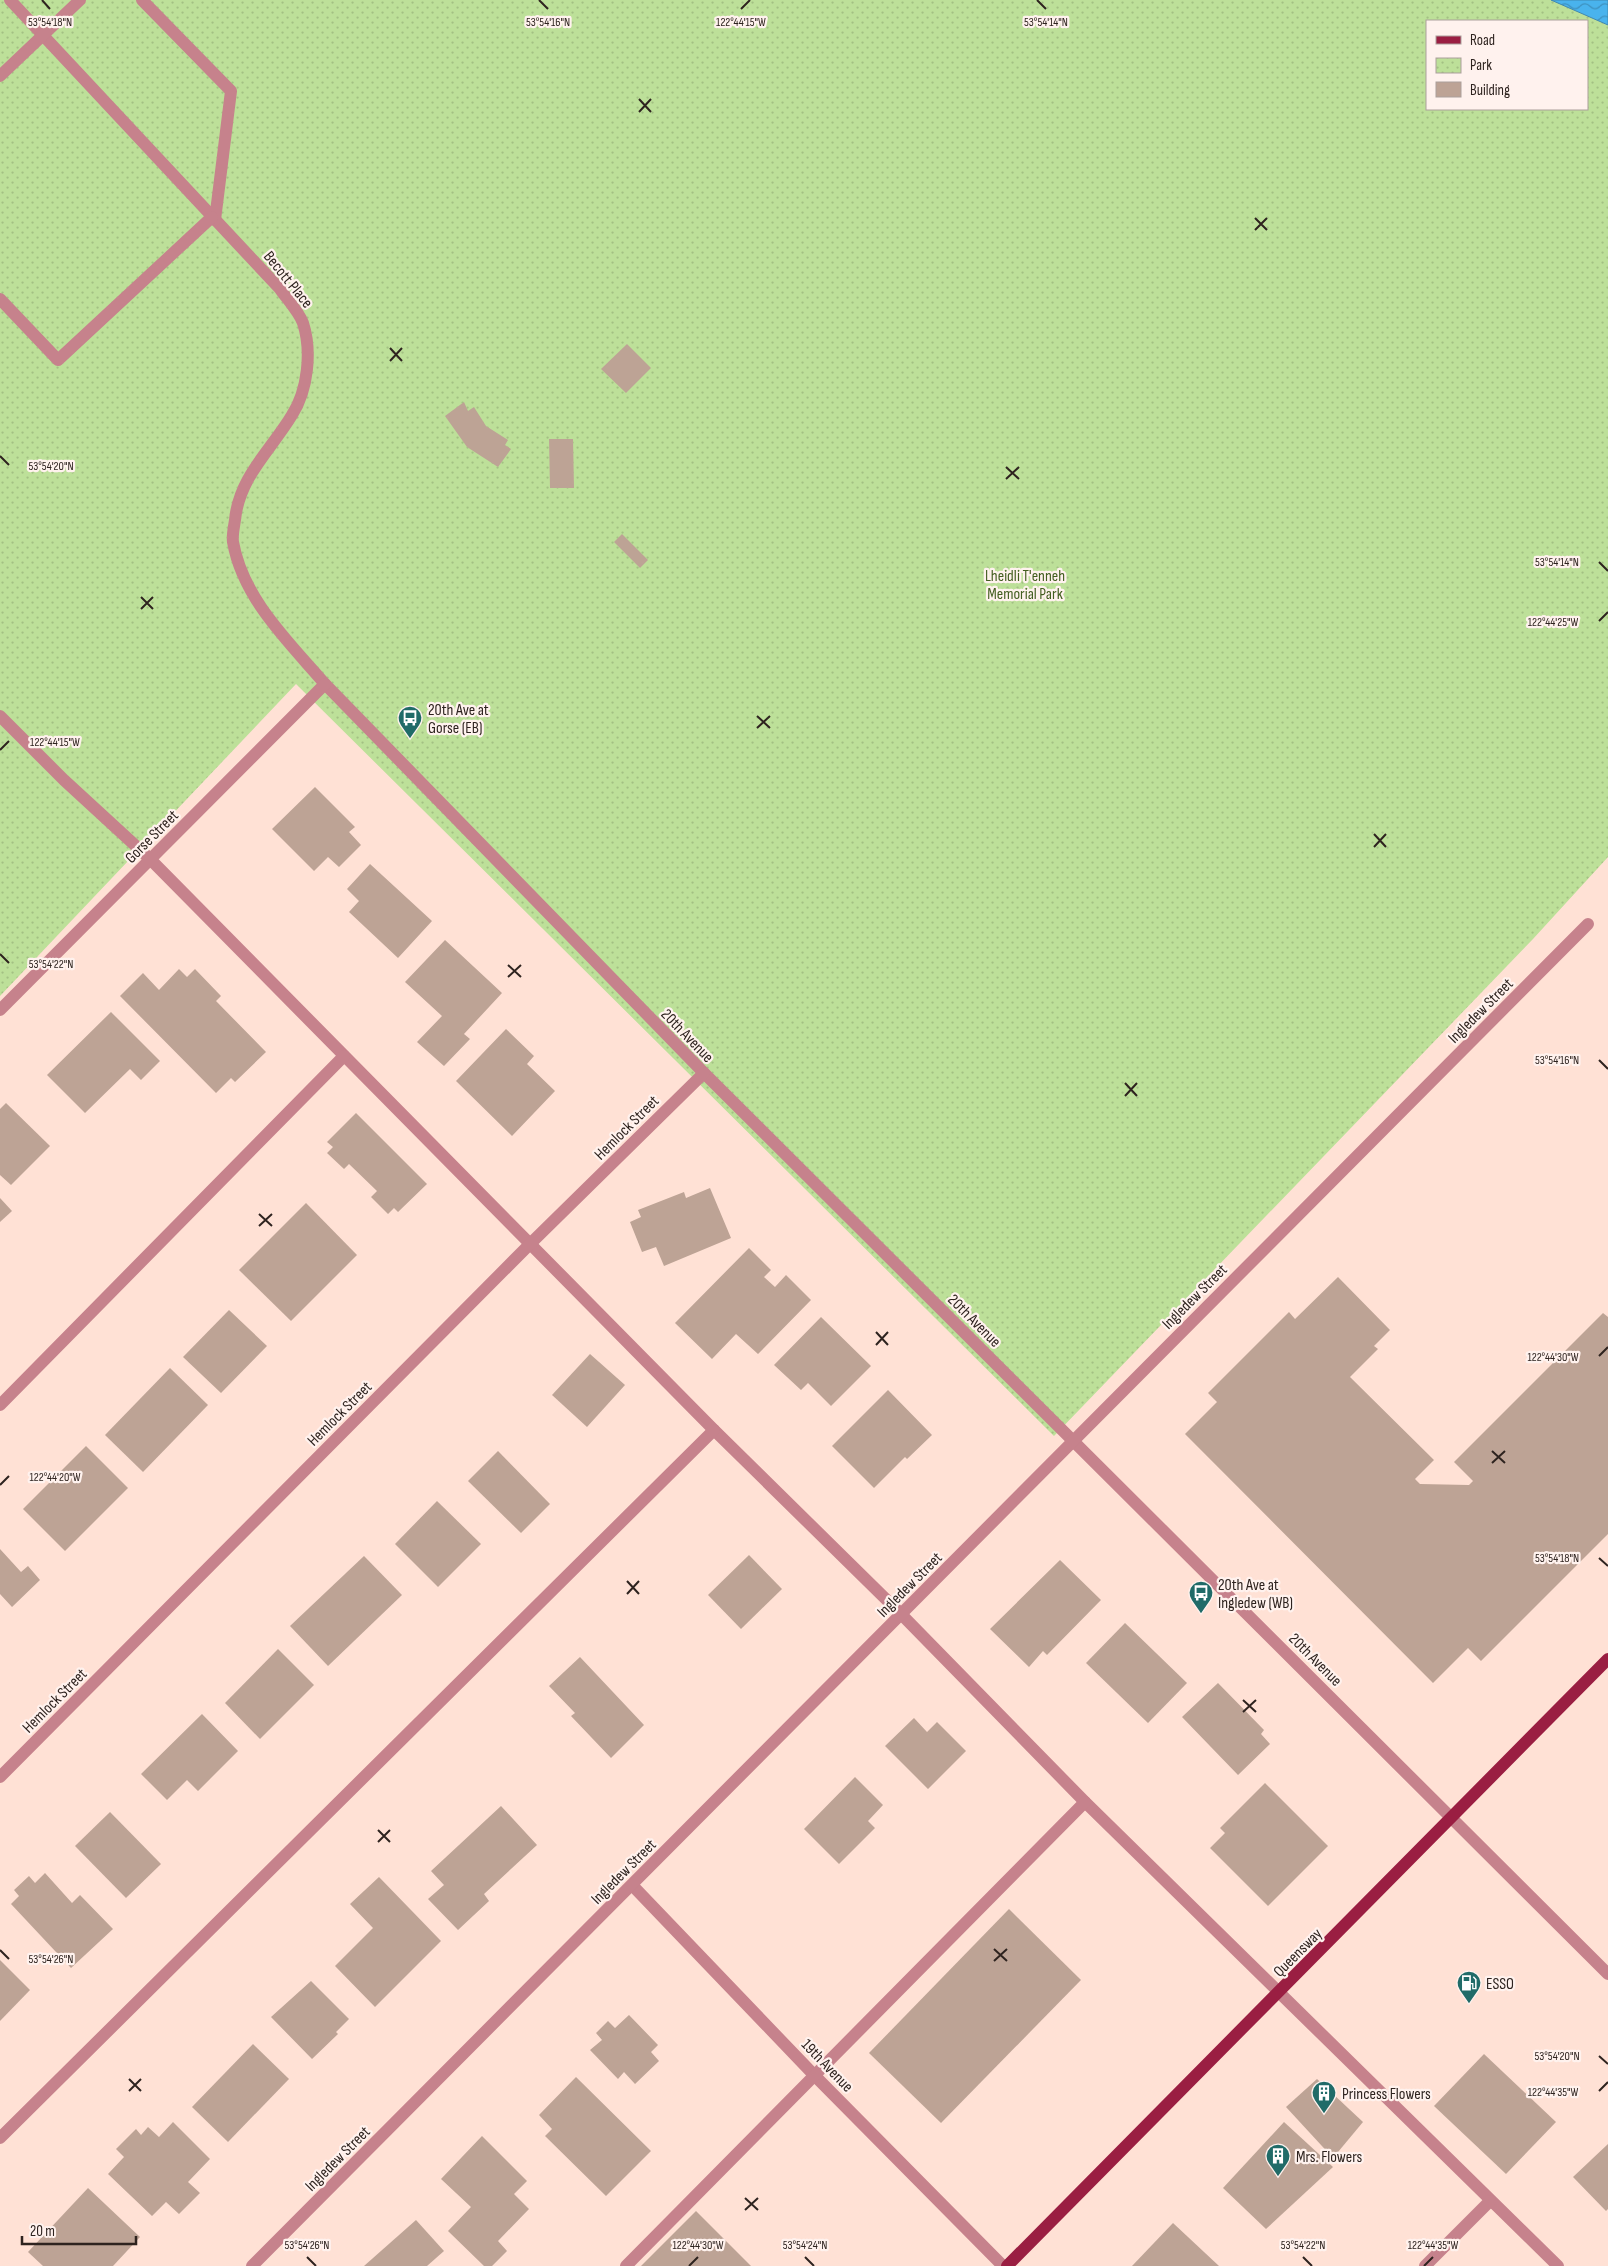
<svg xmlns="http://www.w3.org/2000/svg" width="1608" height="2266" viewBox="0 0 1608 2266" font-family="'Sofia Sans Condensed',sans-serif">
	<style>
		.park { fill: url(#park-dots); fill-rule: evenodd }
		.water { fill: url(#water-waves); stroke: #4188af }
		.building { fill: #bda395 }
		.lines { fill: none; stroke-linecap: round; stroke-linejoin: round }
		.minor { stroke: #c6828c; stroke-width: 12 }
		.major { stroke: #9a1e42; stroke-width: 12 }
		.ticks { fill: none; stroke: #2e231f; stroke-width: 2 }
		.labels { text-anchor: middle; stroke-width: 4.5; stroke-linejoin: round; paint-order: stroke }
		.street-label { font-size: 16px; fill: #2e231f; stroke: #fff2ee }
		.park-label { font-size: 16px; fill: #435e20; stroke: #fff2ee }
		.poi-label { font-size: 16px; fill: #2e231f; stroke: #fff2ee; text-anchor: start }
		.ticks-label { font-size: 12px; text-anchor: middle; fill: #2e231f; stroke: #fff2ee; stroke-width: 4.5; stroke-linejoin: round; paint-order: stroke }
	</style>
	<defs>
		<pattern id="park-dots" width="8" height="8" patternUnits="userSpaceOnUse" patternTransform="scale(1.25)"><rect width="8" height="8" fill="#bde099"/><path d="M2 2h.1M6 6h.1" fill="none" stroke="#a3c083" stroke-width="1.8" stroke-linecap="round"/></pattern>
		<pattern id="water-waves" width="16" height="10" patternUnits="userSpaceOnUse" patternTransform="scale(1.25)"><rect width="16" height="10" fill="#49b3ed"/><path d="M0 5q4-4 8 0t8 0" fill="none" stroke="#3d91bf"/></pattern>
	</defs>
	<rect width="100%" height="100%" fill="#ffe1d5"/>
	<!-- park -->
	<path class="park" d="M0,0H1608V857L1533,939L1054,1436L296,684L0,996ZM1427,21H1587V109H1427Z"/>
	<!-- water -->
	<path class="water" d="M1551,0H1608V25Z"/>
	<!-- building -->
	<g class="building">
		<path d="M627,344L651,368L626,393L601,369Z"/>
		<path d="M464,402L468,411L474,407L486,426L508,440L505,445L511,449L498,467L467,447L445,416Z"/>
		<path d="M549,439H573L574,488H550Z"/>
		<path d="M622,534L648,560L640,568L614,542Z"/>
		<path d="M315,787L355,827L349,832L361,845L339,867L328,857L314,871L272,829Z"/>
		<path d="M370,864L432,921L398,958L349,912L359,901L347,889Z"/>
		<path d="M445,940L502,993L464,1034L470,1039L444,1066L417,1042L442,1016L405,982Z"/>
		<path d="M179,969L187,977L195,969L221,996L216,1001L266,1052L235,1082L231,1078L216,1093L120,996L143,973L159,990Z"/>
		<path d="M111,1012L160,1061L141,1080L130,1069L85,1113L47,1075Z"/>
		<path d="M506,1029L534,1056L527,1064L555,1091L512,1136L456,1081Z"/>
		<path d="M6,1103L50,1146L11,1185L0,1175V1109Z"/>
		<path d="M356,1113L427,1184L398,1212L394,1208L388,1214L371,1197L377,1191L349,1164L344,1169L327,1153L333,1147L327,1142Z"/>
		<path d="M710,1188L731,1238L664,1266L656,1247L642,1252L630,1222L641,1217L638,1210L684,1192L686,1198Z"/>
		<path d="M0,1198L12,1211L0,1222Z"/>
		<path d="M306,1203L357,1255L291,1321L239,1270Z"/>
		<path d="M749,1248L771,1270L764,1277L775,1287L786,1275L811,1300L758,1354L736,1334L712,1359L675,1323Z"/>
		<path d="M1338,1277L1390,1330L1374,1346L1378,1349L1350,1377L1434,1460L1415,1479L1420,1484L1469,1485L1473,1481L1454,1462L1603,1313L1608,1317V1534L1481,1661L1468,1648L1433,1683L1185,1434L1217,1402L1208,1393L1289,1312L1295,1319Z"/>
		<path d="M229,1310L267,1346L221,1393L183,1357Z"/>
		<path d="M821,1317L871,1366L831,1406L808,1383L801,1390L774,1365Z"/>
		<path d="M590,1354L625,1385L587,1427L552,1395Z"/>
		<path d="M170,1368L208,1405L143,1472L105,1435Z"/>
		<path d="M888,1390L932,1435L907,1459L905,1457L874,1488L832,1446Z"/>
		<path d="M86,1446L128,1488L65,1551L23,1509Z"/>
		<path d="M498,1451L550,1504L521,1533L468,1481Z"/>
		<path d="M437,1501L481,1544L438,1587L395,1544Z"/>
		<path d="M0,1549L21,1572L28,1566L40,1580L12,1607L0,1594Z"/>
		<path d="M749,1555L782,1589L741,1629L708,1595Z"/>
		<path d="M364,1556L402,1595L328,1666L290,1626Z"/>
		<path d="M1060,1560L1101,1600L1047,1655L1043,1651L1029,1667L990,1629Z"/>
		<path d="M1125,1623L1187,1683L1148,1723L1086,1663Z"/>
		<path d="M278,1649L314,1685L260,1739L225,1703Z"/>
		<path d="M580,1657L644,1725L611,1758L571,1716L575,1713L549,1686Z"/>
		<path d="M1218,1683L1264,1730L1261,1734L1270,1744L1238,1775L1182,1717Z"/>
		<path d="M202,1714L238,1751L198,1791L187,1780L167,1800L141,1774Z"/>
		<path d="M914,1718L927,1732L937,1722L966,1751L928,1789L885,1746Z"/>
		<path d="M855,1777L883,1805L868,1821L875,1828L839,1864L804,1829Z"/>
		<path d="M1265,1783L1328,1846L1268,1906L1210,1848L1225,1833L1220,1828Z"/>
		<path d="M501,1806L537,1845L484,1894L489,1901L458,1930L428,1899L444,1885L431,1871Z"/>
		<path d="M110,1812L161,1864L126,1898L75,1846Z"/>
		<path d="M45,1873L72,1903L80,1895L113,1929L71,1968L11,1904L19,1896L14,1890L29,1876L35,1883Z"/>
		<path d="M379,1877L441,1941L375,2007L335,1966L373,1928L350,1904Z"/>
		<path d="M1009,1909L1081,1980L941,2123L869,2053Z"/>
		<path d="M0,1960L30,1990L0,2021Z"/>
		<path d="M311,1981L349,2019L336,2032L338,2034L312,2059L271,2017Z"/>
		<path d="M629,2015L658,2045L651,2052L659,2061L635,2084L624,2072L618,2079L590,2050L602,2040L596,2033L608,2021L615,2028Z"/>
		<path d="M253,2044L289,2079L228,2142L192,2107Z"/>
		<path d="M1484,2054L1556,2122L1506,2174L1434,2106Z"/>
		<path d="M576,2077L651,2151L606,2196L545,2136L552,2129L539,2115Z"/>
		<path d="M1317,2079L1363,2122L1333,2158L1286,2107Z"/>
		<path d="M173,2122L210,2159L188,2182L200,2193L179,2214L166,2202L152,2216L108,2174L124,2157L116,2149L136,2129L141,2135L148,2127L159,2137Z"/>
		<path d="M1284,2122L1333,2167L1266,2229L1223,2188Z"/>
		<path d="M482,2136L527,2181L514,2194L529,2209L498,2241L507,2251L492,2266H484L448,2231L471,2207L441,2179Z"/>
		<path d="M1608,2144V2209L1606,2211L1573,2177Z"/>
		<path d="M88,2188L140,2237L113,2266H43L28,2252Z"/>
		<path d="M696,2211L751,2266H641Z"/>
		<path d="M416,2220L444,2251L427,2266H364Z"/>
		<path d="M1173,2223L1219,2266H1132Z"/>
	</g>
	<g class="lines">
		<!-- minor -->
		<g class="minor">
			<path d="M10,0L280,289C287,299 299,312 303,323C312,351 308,390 292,415C271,450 239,477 235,520C234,527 232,535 233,542C243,599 289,642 325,684L704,1073L1608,1974"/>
			<path d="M142,0L231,91L215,220"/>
			<path d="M0,76L80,0"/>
			<path d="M0,299L58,360L212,217"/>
			<path d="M0,716L64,780L150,859L714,1430L901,1614L1085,1802L1558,2266"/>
			<path d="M0,1010L325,684"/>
			<path d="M0,1405L344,1056"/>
			<path d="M0,1777L530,1244L704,1073"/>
			<path d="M632,1885L815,2076L1003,2266"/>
			<path d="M0,2138L714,1430"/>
			<path d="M252,2266L1588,924"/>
			<path d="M626,2266L1085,1802"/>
			<path d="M1425,2266L1490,2201"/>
		</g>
		<!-- major -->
		<path class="major" d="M1007,2266L1608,1659"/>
	</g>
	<!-- ticks -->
	<path class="ticks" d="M42,0L50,9M539,0L548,9M1037,0L1046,9M741,9L750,0M639,99L651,112M639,112L651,99M1255,218L1267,230M1255,230L1267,218M390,348L402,361M390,361L402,348M0,456L9,465M1006,467L1019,479M1006,479L1019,467M1599,562L1608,571M141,597L153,609M141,609L153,597M1599,621L1608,612M757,716L770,728M757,728L770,716M0,750L9,741M1374,834L1386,847M1374,847L1386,834M0,954L9,963M508,965L521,977M508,977L521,965M1599,1060L1608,1069M1125,1083L1137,1096M1125,1096L1137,1083M259,1214L272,1226M259,1226L272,1214M876,1332L888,1345M876,1345L888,1332M1599,1356L1608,1347M1492,1451L1505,1463M1492,1463L1505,1451M0,1485L9,1476M1599,1558L1608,1566M627,1581L639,1594M627,1594L639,1581M1243,1700L1256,1712M1243,1712L1256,1700M378,1830L390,1842M378,1842L390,1830M994,1949L1007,1961M0,1950L9,1959M994,1961L1007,1949M1599,2056L1608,2064M129,2079L141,2091M129,2091L141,2079M1599,2091L1608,2082M745,2198L758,2210M745,2210L758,2198M307,2257L316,2266M805,2257L814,2266M1303,2257L1312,2266M689,2266L698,2257M1424,2266L1433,2257"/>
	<!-- icons -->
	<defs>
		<symbol id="bus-pin" viewBox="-11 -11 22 30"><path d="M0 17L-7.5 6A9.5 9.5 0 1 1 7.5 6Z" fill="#206b68" stroke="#fff2ee"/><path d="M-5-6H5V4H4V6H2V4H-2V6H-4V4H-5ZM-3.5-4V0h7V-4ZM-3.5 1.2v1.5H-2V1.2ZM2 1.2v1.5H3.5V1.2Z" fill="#fff"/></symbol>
		<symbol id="fuel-pin" viewBox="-11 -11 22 30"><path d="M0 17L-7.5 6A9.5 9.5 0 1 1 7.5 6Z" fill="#206b68" stroke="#fff2ee"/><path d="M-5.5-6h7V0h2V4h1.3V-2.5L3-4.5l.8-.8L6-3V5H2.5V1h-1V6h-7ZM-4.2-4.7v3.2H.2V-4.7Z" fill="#fff"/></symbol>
		<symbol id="building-pin" viewBox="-11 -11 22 30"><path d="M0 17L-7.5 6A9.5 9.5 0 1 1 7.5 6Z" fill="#206b68" stroke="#fff2ee"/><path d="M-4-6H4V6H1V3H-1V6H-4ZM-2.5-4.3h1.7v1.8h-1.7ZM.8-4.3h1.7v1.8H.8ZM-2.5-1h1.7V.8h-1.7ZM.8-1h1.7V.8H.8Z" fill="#fff"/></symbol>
	</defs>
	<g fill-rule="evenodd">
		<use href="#bus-pin" x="396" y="704" width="28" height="38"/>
		<use href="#bus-pin" x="1187" y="1579" width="28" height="38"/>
		<use href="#fuel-pin" x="1455" y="1969" width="28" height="38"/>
		<use href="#building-pin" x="1310" y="2079" width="28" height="38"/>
		<use href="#building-pin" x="1264" y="2142" width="28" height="38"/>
	</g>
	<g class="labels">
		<!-- street labels -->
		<g class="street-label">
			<text transform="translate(289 279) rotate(51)" y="6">Becott Place</text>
			<text transform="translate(151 836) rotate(-45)" y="6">Gorse Street</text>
			<text transform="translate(1480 1010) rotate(-45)" y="6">Ingledew Street</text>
			<text transform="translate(688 1035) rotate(46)" y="6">20th Avenue</text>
			<text transform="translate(626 1127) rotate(-45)" y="6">Hemlock Street</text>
			<text transform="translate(1194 1296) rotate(-45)" y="6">Ingledew Street</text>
			<text transform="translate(975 1320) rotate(45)" y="6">20th Avenue</text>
			<text transform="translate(339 1413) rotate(-45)" y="6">Hemlock Street</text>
			<text transform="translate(909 1584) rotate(-45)" y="6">Ingledew Street</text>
			<text transform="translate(1316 1659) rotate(45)" y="6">20th Avenue</text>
			<text transform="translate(54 1700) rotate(-45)" y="6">Hemlock Street</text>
			<text transform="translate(623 1871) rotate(-45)" y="6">Ingledew Street</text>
			<text transform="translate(1297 1952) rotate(-45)" y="6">Queensway</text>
			<text transform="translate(828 2065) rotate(46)" y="6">19th Avenue</text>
			<text transform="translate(337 2158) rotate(-45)" y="6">Ingledew Street</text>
		</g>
		<!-- park labels -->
		<g class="park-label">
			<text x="1025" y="581">Lheidli T'enneh<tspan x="1025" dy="18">Memorial Park</tspan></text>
		</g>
		<!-- poi labels -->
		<g class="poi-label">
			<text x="428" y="715">20th Ave at<tspan x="428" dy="18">Gorse (EB)</tspan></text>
			<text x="1218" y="1590">20th Ave at<tspan x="1218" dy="18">Ingledew (WB)</tspan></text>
			<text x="1486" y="1989">ESSO</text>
			<text x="1342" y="2099">Princess Flowers</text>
			<text x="1296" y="2162">Mrs. Flowers</text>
		</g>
	</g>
	<g class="ticks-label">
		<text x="50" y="26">53°54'18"N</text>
		<text x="548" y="26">53°54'16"N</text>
		<text x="741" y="26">122°44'15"W</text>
		<text x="1046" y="26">53°54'14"N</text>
		<text x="51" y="470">53°54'20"N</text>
		<text x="1557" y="566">53°54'14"N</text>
		<text x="1553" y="626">122°44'25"W</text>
		<text x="55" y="746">122°44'15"W</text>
		<text x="51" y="968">53°54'22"N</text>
		<text x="1557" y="1064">53°54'16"N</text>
		<text x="1553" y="1361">122°44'30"W</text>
		<text x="55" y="1481">122°44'20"W</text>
		<text x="1557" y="1562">53°54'18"N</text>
		<text x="51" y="1963">53°54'26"N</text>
		<text x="1557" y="2060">53°54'20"N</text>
		<text x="1553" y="2096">122°44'35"W</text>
		<text x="307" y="2249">53°54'26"N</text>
		<text x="698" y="2249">122°44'30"W</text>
		<text x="805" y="2249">53°54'24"N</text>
		<text x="1303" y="2249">53°54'22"N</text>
		<text x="1433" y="2249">122°44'35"W</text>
	</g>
	<!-- legend -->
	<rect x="1426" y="20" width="162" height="90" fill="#fff2ee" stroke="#ab9f9b"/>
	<rect x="1436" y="36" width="25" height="8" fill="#9a1e42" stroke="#ab9f9b"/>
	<text x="1470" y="45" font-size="15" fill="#2e231f">Road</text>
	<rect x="1436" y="58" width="25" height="15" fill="url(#park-dots)" stroke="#ab9f9b"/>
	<text x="1470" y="70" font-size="15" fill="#2e231f">Park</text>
	<rect x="1436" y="82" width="25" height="15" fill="#bda395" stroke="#ab9f9b"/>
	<text x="1470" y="95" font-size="15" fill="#2e231f">Building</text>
	<!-- scale -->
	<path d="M22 2236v8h114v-8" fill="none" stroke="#2e231f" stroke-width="2.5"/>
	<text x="30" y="2236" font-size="15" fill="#2e231f" stroke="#fff2ee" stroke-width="4" paint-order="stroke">20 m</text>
</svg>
